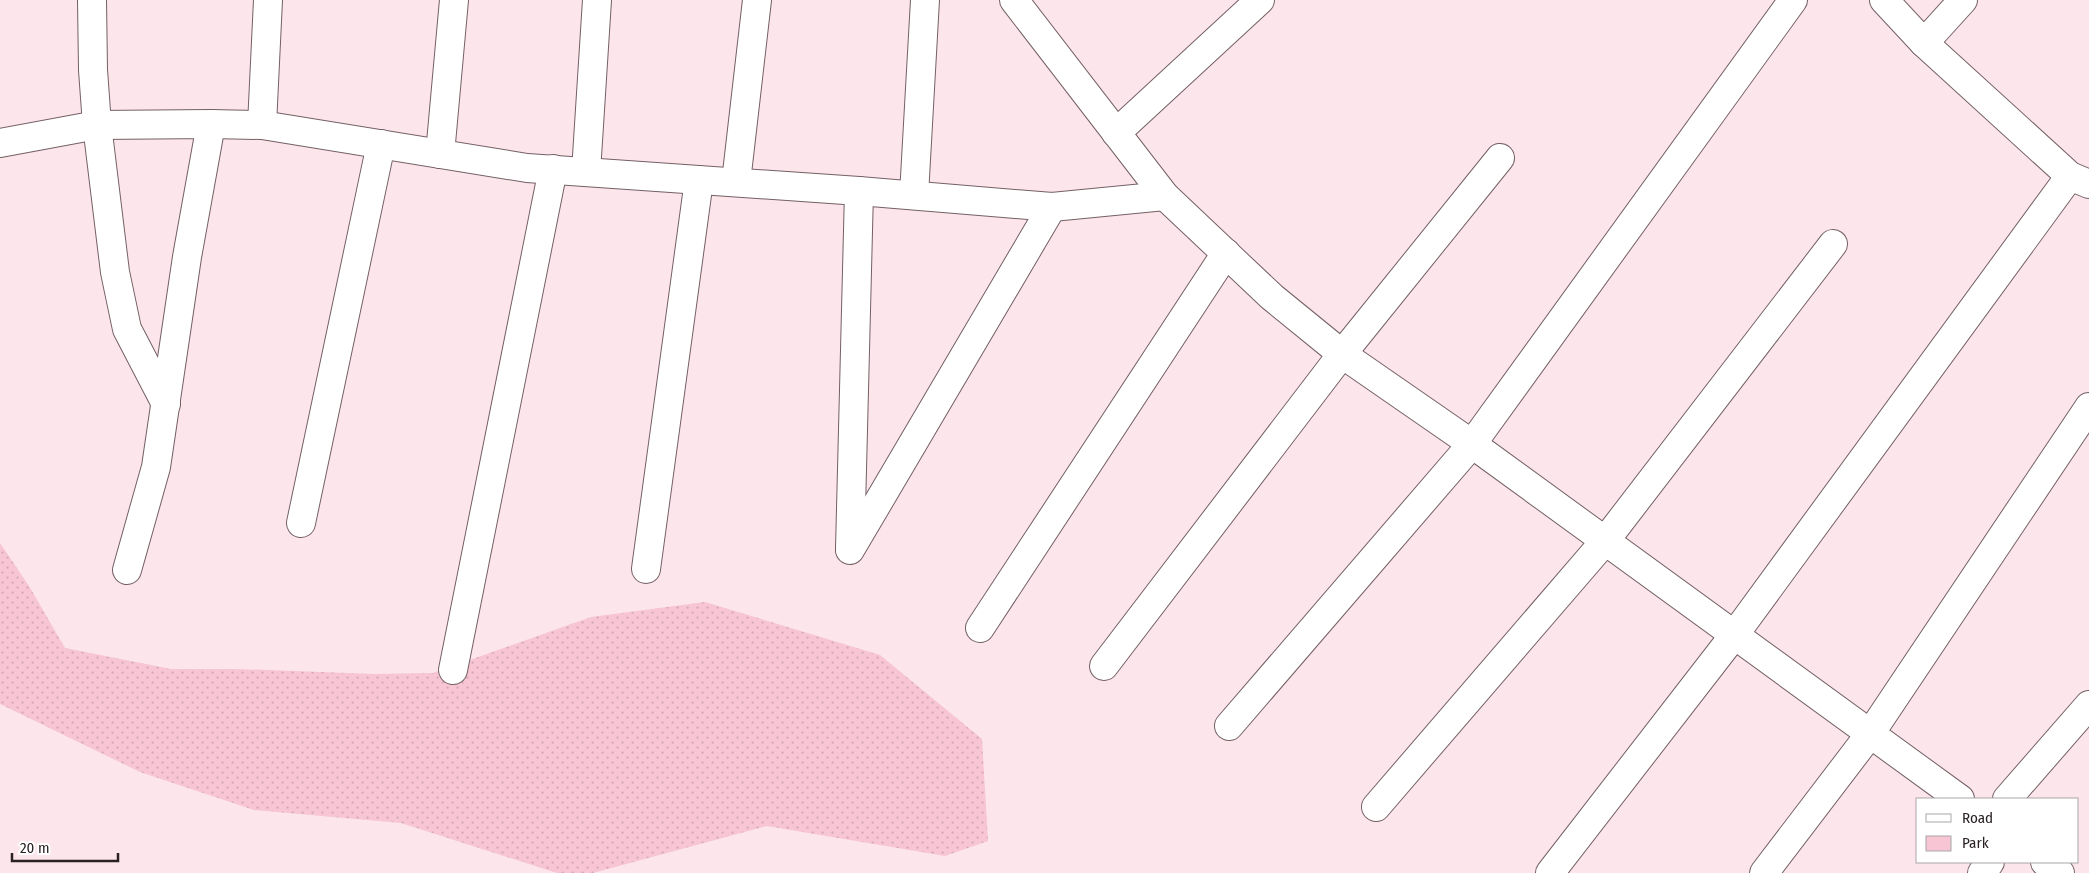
<svg xmlns="http://www.w3.org/2000/svg" width="2089" height="873" viewBox="0 0 2089 873" font-family="'Fira Sans Condensed',sans-serif">
	<style>
		.green { fill: url(#green-dots) }
		.lines { fill: none; stroke-linecap: round; stroke-linejoin: round }
		.minor-casing { stroke: #736065; stroke-width: 30 }
		.minor { stroke: #fff; stroke-width: 28 }
	</style>
	<defs>
		<pattern id="green-dots" width="8" height="8" patternUnits="userSpaceOnUse" patternTransform="scale(1.25)"><rect width="8" height="8" fill="#f7c5d3"/><path d="M2 2h.1M6 6h.1" fill="none" stroke="#d4a9b5" stroke-width="1.8" stroke-linecap="round"/></pattern>
	</defs>
	<rect width="100%" height="100%" fill="#fce5eb"/>
	<!-- green -->
	<path class="green" d="M0,543L29,586L65,648L171,669H237L374,674L433,673L591,617L705,602L880,655L982,739L988,841L945,856L767,826L593,873H557L401,823L254,810L140,772L0,704Z"/>
	<g class="lines">
		<defs>
			<g id="minor">
				<path d="M92,0L93,70L97,125L115,272L127,329L166,404"/>
				<path d="M1014,0L1165,196L1272,297L1342,354L1472,444L1960,799"/>
				<path d="M1884,0L1924,43L2070,176L2089,184"/>
				<path d="M1924,43L1963,0"/>
				<path d="M262,125L268,0"/>
				<path d="M1116,133L1260,0"/>
				<path d="M0,143L97,125L211,124L262,125L527,168L859,191L1052,207L1165,196"/>
				<path d="M440,154L454,0"/>
				<path d="M586,172L597,0"/>
				<path d="M736,182L757,0"/>
				<path d="M914,195L925,0"/>
				<path d="M301,523L381,144"/>
				<path d="M850,549L859,191"/>
				<path d="M850,550L1052,207"/>
				<path d="M646,569L699,180"/>
				<path d="M127,570L156,467L187,257L211,124"/>
				<path d="M980,628L1226,253"/>
				<path d="M1104,666L1342,354L1500,158"/>
				<path d="M453,670L553,169"/>
				<path d="M1229,726L1472,444L1793,0"/>
				<path d="M2007,799L2089,705"/>
				<path d="M1376,807L1605,541L1833,244"/>
				<path d="M2045,862L2060,873"/>
				<path d="M1550,873L1735,634L2070,176"/>
				<path d="M1764,873L1870,734L2089,407"/>
				<path d="M1982,873L1990,862"/>
			</g>
		</defs>
		<!-- minor casing -->
		<use href="#minor" class="minor-casing"/>
		<!-- minor -->
		<use href="#minor" class="minor"/>
	</g>
	<!-- legend -->
	<rect x="1916" y="798" width="162" height="65" fill="#ffffff" stroke="#a9a6a7"/>
	<rect x="1926" y="814" width="25" height="8" fill="#ffffff" stroke="#a9a6a7"/>
	<text x="1962" y="823" font-size="15" fill="#292123">Road</text>
	<rect x="1926" y="836" width="25" height="15" fill="#f7c5d3" stroke="#a9a6a7"/>
	<text x="1962" y="848" font-size="15" fill="#292123">Park</text>
	<!-- scale -->
	<path d="M12 853v8h106v-8" fill="none" stroke="#292123" stroke-width="2.5"/>
	<text x="20" y="853" font-size="15" fill="#292123" stroke="#ffffff" stroke-width="4" paint-order="stroke">20 m</text>
</svg>
